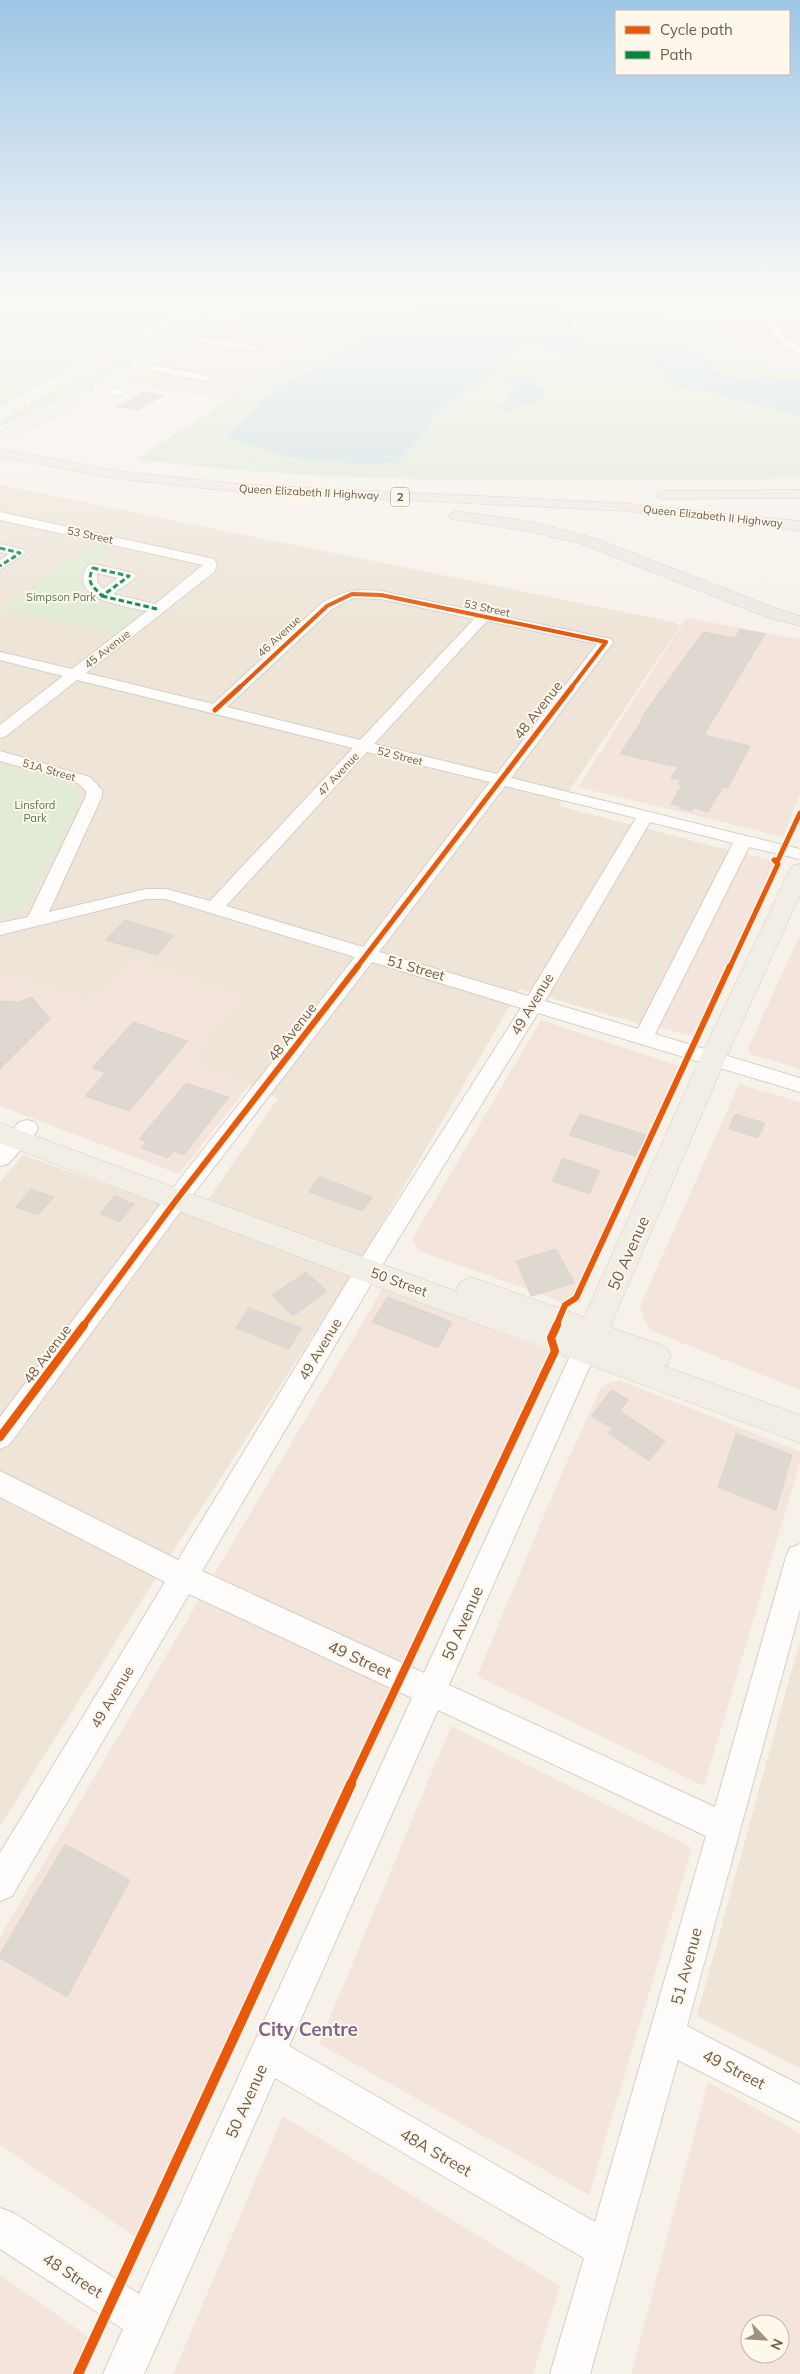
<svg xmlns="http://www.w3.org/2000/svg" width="800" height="2374" viewBox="0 0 800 2374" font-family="Mulish,sans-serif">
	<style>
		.residential { fill: #eee5d8 }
		.commercial { fill: #f3e5dc; fill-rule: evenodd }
		.green { fill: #e1ebd6 }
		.water { fill: #cde1e4; fill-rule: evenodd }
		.building { fill: #dfd8d0; stroke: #ded6cd }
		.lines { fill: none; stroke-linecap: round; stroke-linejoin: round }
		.minor-casing { stroke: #d5cfc9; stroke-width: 2 }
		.major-casing { stroke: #d4cdc7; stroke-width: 1 }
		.highway-casing { stroke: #d4cdc7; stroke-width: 1 }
		.minor { fill: #fefdfc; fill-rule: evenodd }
		.major { fill: #f1eee6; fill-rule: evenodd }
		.highway { fill: #efe9e5; fill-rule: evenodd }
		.rail-casing { stroke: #e4e2e4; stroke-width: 2.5 }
		.rail { stroke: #fdf7ec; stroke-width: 2; stroke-dasharray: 5; stroke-linecap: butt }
		.quiet { stroke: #00873e; stroke-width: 3; stroke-dasharray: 5.5 3; stroke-linecap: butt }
		.cycleway-far4-casing { stroke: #fdf7ec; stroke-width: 5.5 }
		.cycleway-far3-casing { stroke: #fdf7ec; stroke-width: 8 }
		.cycleway-far2-casing { stroke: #fdf7ec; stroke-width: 9 }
		.cycleway-far1-casing { stroke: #fdf7ec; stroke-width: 11 }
		.cycleway-casing { stroke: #fdf7ec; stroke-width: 13 }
		.cycleway-far4 { stroke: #e8590c; stroke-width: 4 }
		.cycleway-far3 { stroke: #e8590c; stroke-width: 5 }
		.cycleway-far2 { stroke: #e8590c; stroke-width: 6 }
		.cycleway-far1 { stroke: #e8590c; stroke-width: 8 }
		.cycleway { stroke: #e8590c; stroke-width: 10 }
		.labels { text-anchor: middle; stroke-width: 4; stroke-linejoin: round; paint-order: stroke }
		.far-street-label { font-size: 11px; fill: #715c4d; stroke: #fdf7ec }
		.far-park-label { font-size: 11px; fill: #547a49; stroke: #fdf7ec }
		.shield { fill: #fdf7ec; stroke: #9b8a7d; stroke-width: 1 }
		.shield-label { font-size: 12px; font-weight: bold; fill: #715c4d }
		.street-label { font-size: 14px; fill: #715c4d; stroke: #fdf7ec }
		.near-street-label { font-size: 16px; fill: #715c4d; stroke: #fdf7ec }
		.near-quarter-label { font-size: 19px; font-weight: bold; fill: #82658c; stroke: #fdf7ec }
	</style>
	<rect width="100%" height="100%" fill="#f6f2ea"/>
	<!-- residential -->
	<g class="residential">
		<path d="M608,299H800V310L732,315H703Z"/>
		<path d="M800,314V373L788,372L745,356L716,320L757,319Z"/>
		<path d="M228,324L321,340L227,400L123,383Z"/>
		<path d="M0,485L673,622L680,626L559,806L732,851L646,1026L520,989L351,1276L147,1592L0,1826V1182L23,1155L196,1217L278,1098L192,1060L243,997L87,1000L0,973Z"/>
		<path d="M800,1640V2068L697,2016Z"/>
	</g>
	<!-- commercial -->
	<g class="commercial">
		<path d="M686,618L800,639V794L783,837L578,787Z"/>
		<path d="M739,852L781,863L701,1038L654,1026Z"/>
		<path d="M800,935V1069L750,1054L748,1048Z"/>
		<path d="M131,960L244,997L192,1060L249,1085L179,1174L0,1106V973L87,1000Z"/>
		<path d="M541,1020L683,1067L580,1303H566L419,1251L412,1239Z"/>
		<path d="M739,1084L800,1102V1390L652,1331L643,1319L640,1306Z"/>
		<path d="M383,1288L553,1353L398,1699L137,2238L0,2145V1937Z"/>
		<path d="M619,1380L800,1451V1463L704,1786L477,1676L561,1475L602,1386Z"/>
		<path d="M451,1726L692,1848L589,2195L319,2044Z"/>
		<path d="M708,2082L800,2133V2374H631ZM750,2324H780V2354H750Z"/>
		<path d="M283,2116L560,2286L533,2374H173Z"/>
		<path d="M0,2275L94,2341L77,2374H0Z"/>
	</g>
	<!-- green -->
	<g class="green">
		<path d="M0,299H202L0,408Z"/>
		<path d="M226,299H245L94,386L0,427V421Z"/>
		<path d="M271,299H568L674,317L716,320L745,356L788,372L800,373V479C579,480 356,488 136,459L320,340L228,324Z"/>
		<path d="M95,543L115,547L85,568L81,580L88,594L103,603L144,612L115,635L2,608Z"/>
		<path d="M0,765L70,784C77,788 81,792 80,800L31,898L22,908L0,917Z"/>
	</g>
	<!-- water -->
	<g class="water">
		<path d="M323,299H381C368,307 332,314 323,299Z"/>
		<path d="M413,299H539L544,304L560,308V313L569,318L572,324L563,330C573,340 620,343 635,342C646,342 658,340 669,342C684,346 699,353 711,363V369L740,380H752L762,377L800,381V416L713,393L676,386L666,380L654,360L640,358L568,361C558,353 537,337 522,345C514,349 500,365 493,372L508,376L521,374L544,389L543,397L535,402L505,411L497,408L510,397L514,386L509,378L491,373L434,416L411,448L397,463L364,465L290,457L231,439L227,434L259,407L261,402L271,394L294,379L314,370L386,319L418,309L421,301ZM464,312C478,314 506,312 515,317L495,326L455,314Z"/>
	</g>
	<!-- building -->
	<g class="building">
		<path d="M144,392L164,395L139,410L117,407Z"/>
		<path d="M740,629L765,634L704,735L750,746L728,788L723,787L708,812L694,808L692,811L679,808L680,806L671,804L682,785L678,784L681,780L671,778L678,767L620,754L643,719L641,718L703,632L735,638Z"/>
		<path d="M125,920L174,935L157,955L105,940Z"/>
		<path d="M32,997L50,1019L0,1069V1001L19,1002Z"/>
		<path d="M133,1022L188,1041L129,1111L85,1096L105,1073L92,1068Z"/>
		<path d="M186,1083L229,1097L184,1155L174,1151L168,1158L141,1148L146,1142L139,1139Z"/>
		<path d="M580,1114L647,1135L638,1157L569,1135Z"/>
		<path d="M735,1114L765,1123L758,1138L729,1129Z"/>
		<path d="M563,1158L600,1171L589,1194L552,1181Z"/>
		<path d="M319,1177L334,1182L372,1197L363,1211L309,1192Z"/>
		<path d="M31,1189L54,1197L38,1215L16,1207Z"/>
		<path d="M114,1196L134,1204L120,1222L100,1214Z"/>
		<path d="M556,1249L575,1283L531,1296L516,1261Z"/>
		<path d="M306,1272L327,1291L293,1316L272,1295Z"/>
		<path d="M388,1297L452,1322L438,1348L372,1322Z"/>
		<path d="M249,1308L302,1328L289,1349L236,1328Z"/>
		<path d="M612,1390L629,1400L620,1411L665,1441L649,1461L608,1433L612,1428L591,1416Z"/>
		<path d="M736,1433L792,1455L776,1510L718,1487Z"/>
		<path d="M65,1844L130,1880L67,1997L0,1958V1954Z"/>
	</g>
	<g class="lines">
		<defs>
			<g id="minor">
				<path d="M591,299C623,299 653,308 685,312C724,316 762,314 800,309V315L771,318L786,338L800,347V354L780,342L762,319C705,322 651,312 595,302Z"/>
				<path d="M187,334L254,345L259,348L254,351L184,339V335Z"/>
				<path d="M136,362L206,375L211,378L206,381L132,367V363Z"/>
				<path d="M97,384L124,391L125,393L120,396L93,389V385Z"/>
				<path d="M0,512L214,559L217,565L214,572L86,673L213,704L322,603C342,591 358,588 381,591L611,639L613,642L611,645L511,778L800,849V859L749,847L655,1034L800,1078V1092L538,1013L384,1262L202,1571L424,1673L576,1343L585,1340L594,1343L597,1350L449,1685L715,1807L786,1557L790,1548L800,1544V1609L687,2026L800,2085V2122L678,2060L590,2374H550L584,2258L275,2078L144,2374H103L123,2329L0,2249V2208L14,2213L139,2294L412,1698L189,1594L12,1896L0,1901V1853L165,1582L0,1497V1471L178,1560L368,1248L521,1008L372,962L185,1205L9,1445L0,1449V1417L169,1193L355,957L165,899H146L0,935V923L28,917L86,796V791L78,783L0,761V751L90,777L102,790V796L49,912L146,889H166L210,901L353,748L77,680L6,736L0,738V725L63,676L0,660V652L72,669L147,611C126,606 66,600 88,565L93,564L134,573L136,576L134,579L113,594L155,604L203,565L0,520ZM97,573L118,578L103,589L97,582ZM353,598L381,599L474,619L360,740L227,707L332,609ZM487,621L597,644L497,774L374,744ZM367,752L490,782L363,947L226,906ZM505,786L636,818L528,996L379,952ZM650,822L733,843L638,1029L545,1001ZM438,1710L706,1836L595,2222L289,2046Z"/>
				<path d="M0,544L25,550L26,553L0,570V560L9,554L0,552Z"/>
				<path d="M27,1120L35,1122L38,1128L35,1134L8,1164L0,1166V1144L19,1122Z"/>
			</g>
			<g id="major">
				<path d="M255,299H268L98,398L0,441V432L88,392Z"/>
				<path d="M800,864V895L726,1058L610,1327L667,1347L671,1356L667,1365L664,1366L800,1415V1443L357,1279L0,1143V1123L458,1292L456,1289L461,1281L471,1277L584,1317L700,1058L789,871L792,866Z"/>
			</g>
			<g id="highway">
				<path d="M0,449L118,471L239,484L623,503L800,521V531L623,511L239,492L118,479L0,457Z"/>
				<path d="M800,490V498L662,499L655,495L662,491Z"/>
				<path d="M456,511L528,521L594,538L778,609L800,616V626L766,617L582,544L528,531L451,519L448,516Z"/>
			</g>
		</defs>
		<!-- minor casing -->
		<use href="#minor" class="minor-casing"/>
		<!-- major casing -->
		<use href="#major" class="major-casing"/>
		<!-- highway casing -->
		<use href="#highway" class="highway-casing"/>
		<!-- minor -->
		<use href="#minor" class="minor"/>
		<!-- major -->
		<use href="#major" class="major"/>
		<!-- highway -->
		<use href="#highway" class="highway"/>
		<defs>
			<path id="rail" d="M0,419L219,299"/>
		</defs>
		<!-- rail casing -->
		<use href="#rail" class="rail-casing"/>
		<!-- rail -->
		<use href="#rail" class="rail"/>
		<!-- quiet -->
		<g class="quiet">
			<path d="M0,548L20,553L0,566"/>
			<path d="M93,568L129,576L102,596C92,585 86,583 93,568Z"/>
			<path d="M102,596L157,609"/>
		</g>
		<defs>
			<path id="cycleway-far4" d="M239,688L327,606L352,594L381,595L606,642L571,688"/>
			<g id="cycleway-far3">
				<path d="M215,710L240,687"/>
				<path d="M357,967L572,687"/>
				<path d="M730,967L778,864L774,860H778L800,813"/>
			</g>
			<g id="cycleway-far2">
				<path d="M83,1326L177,1199L358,966"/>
				<path d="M556,1326L565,1305L576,1298L730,966"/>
			</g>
			<g id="cycleway-far1">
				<path d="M0,1437L84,1325"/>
				<path d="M350,1785L555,1351L551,1338L557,1325"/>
			</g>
			<path id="cycleway" d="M78,2374L351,1784"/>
		</defs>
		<!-- cycleway-far4 casing -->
		<use href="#cycleway-far4" class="cycleway-far4-casing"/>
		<!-- cycleway-far3 casing -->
		<use href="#cycleway-far3" class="cycleway-far3-casing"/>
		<!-- cycleway-far2 casing -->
		<use href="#cycleway-far2" class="cycleway-far2-casing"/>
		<!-- cycleway-far1 casing -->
		<use href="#cycleway-far1" class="cycleway-far1-casing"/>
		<!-- cycleway casing -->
		<use href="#cycleway" class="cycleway-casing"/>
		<!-- cycleway-far4 -->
		<use href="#cycleway-far4" class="cycleway-far4"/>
		<!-- cycleway-far3 -->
		<use href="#cycleway-far3" class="cycleway-far3"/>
		<!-- cycleway-far2 -->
		<use href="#cycleway-far2" class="cycleway-far2"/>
		<!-- cycleway-far1 -->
		<use href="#cycleway-far1" class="cycleway-far1"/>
		<!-- cycleway -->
		<use href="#cycleway" class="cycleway"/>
	</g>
	<!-- sky -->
	<linearGradient id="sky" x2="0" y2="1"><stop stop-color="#9dc6e6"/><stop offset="0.47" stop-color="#fbf9f6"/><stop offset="1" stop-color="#fbf9f6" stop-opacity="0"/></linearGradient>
	<rect width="800" height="631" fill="url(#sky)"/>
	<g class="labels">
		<!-- far-street labels -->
		<g class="far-street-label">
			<text transform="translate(309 492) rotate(3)" y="4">Queen Elizabeth II Highway</text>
			<text transform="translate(713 516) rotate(6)" y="4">Queen Elizabeth II Highway</text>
			<text transform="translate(90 535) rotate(12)" y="4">53 Street</text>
			<text transform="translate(487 608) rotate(12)" y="4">53 Street</text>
			<text transform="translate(279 636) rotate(-43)" y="4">46 Avenue</text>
			<text transform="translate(107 649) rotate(-38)" y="4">45 Avenue</text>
			<text transform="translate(400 756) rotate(14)" y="4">52 Street</text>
			<text transform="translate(49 770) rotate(16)" y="4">51A Street</text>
			<text transform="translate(338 774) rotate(-47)" y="4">47 Avenue</text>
		</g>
		<!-- far-park labels -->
		<g class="far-park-label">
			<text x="61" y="601">Simpson Park</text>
			<text x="35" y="809">Linsford<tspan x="35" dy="13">Park</tspan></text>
		</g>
		<!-- shield labels -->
		<rect class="shield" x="391" y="487.5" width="18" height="19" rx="4"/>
		<g class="shield-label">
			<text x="400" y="501">2</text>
		</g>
		<!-- street labels -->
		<g class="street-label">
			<text transform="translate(538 710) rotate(-52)" y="5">48 Avenue</text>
			<text transform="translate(416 968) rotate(16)" y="5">51 Street</text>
			<text transform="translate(532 1004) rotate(-59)" y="5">49 Avenue</text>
			<text transform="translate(292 1032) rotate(-52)" y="5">48 Avenue</text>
			<text transform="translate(399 1282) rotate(20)" y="5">50 Street</text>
			<text transform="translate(320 1349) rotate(-59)" y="5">49 Avenue</text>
			<text transform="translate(47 1354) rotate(-53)" y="5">48 Avenue</text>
			<text transform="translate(112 1697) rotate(-59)" y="5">49 Avenue</text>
		</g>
		<!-- near-street labels -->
		<g class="near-street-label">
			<text transform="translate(628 1253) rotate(-66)" y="6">50 Avenue</text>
			<text transform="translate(462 1623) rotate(-66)" y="6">50 Avenue</text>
			<text transform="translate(360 1659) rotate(25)" y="6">49 Street</text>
			<text transform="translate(686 1966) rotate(-75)" y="6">51 Avenue</text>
			<text transform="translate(734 2069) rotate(27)" y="6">49 Street</text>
			<text transform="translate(246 2101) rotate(-66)" y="6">50 Avenue</text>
			<text transform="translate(436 2152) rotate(30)" y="6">48A Street</text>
			<text transform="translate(73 2275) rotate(33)" y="6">48 Street</text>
		</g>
		<!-- near-quarter labels -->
		<g class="near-quarter-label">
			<text x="308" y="2036">City Centre</text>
		</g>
	</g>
	<!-- legend -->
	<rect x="615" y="10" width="175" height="65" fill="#fdf7ec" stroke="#c5b9ac"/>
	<rect x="625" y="26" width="25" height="8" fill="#e8590c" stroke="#c5b9ac"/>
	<text x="660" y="35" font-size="15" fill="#715c4d">Cycle path</text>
	<rect x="625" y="51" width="25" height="8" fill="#00873e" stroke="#c5b9ac"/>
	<text x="660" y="60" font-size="15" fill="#715c4d">Path</text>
	<!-- north arrow -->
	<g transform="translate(765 2339) rotate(115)"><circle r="24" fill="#fdf7ec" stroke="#c5b9ac"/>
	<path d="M0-4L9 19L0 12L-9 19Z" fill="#a09084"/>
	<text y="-8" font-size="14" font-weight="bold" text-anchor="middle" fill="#715c4d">N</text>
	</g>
</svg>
